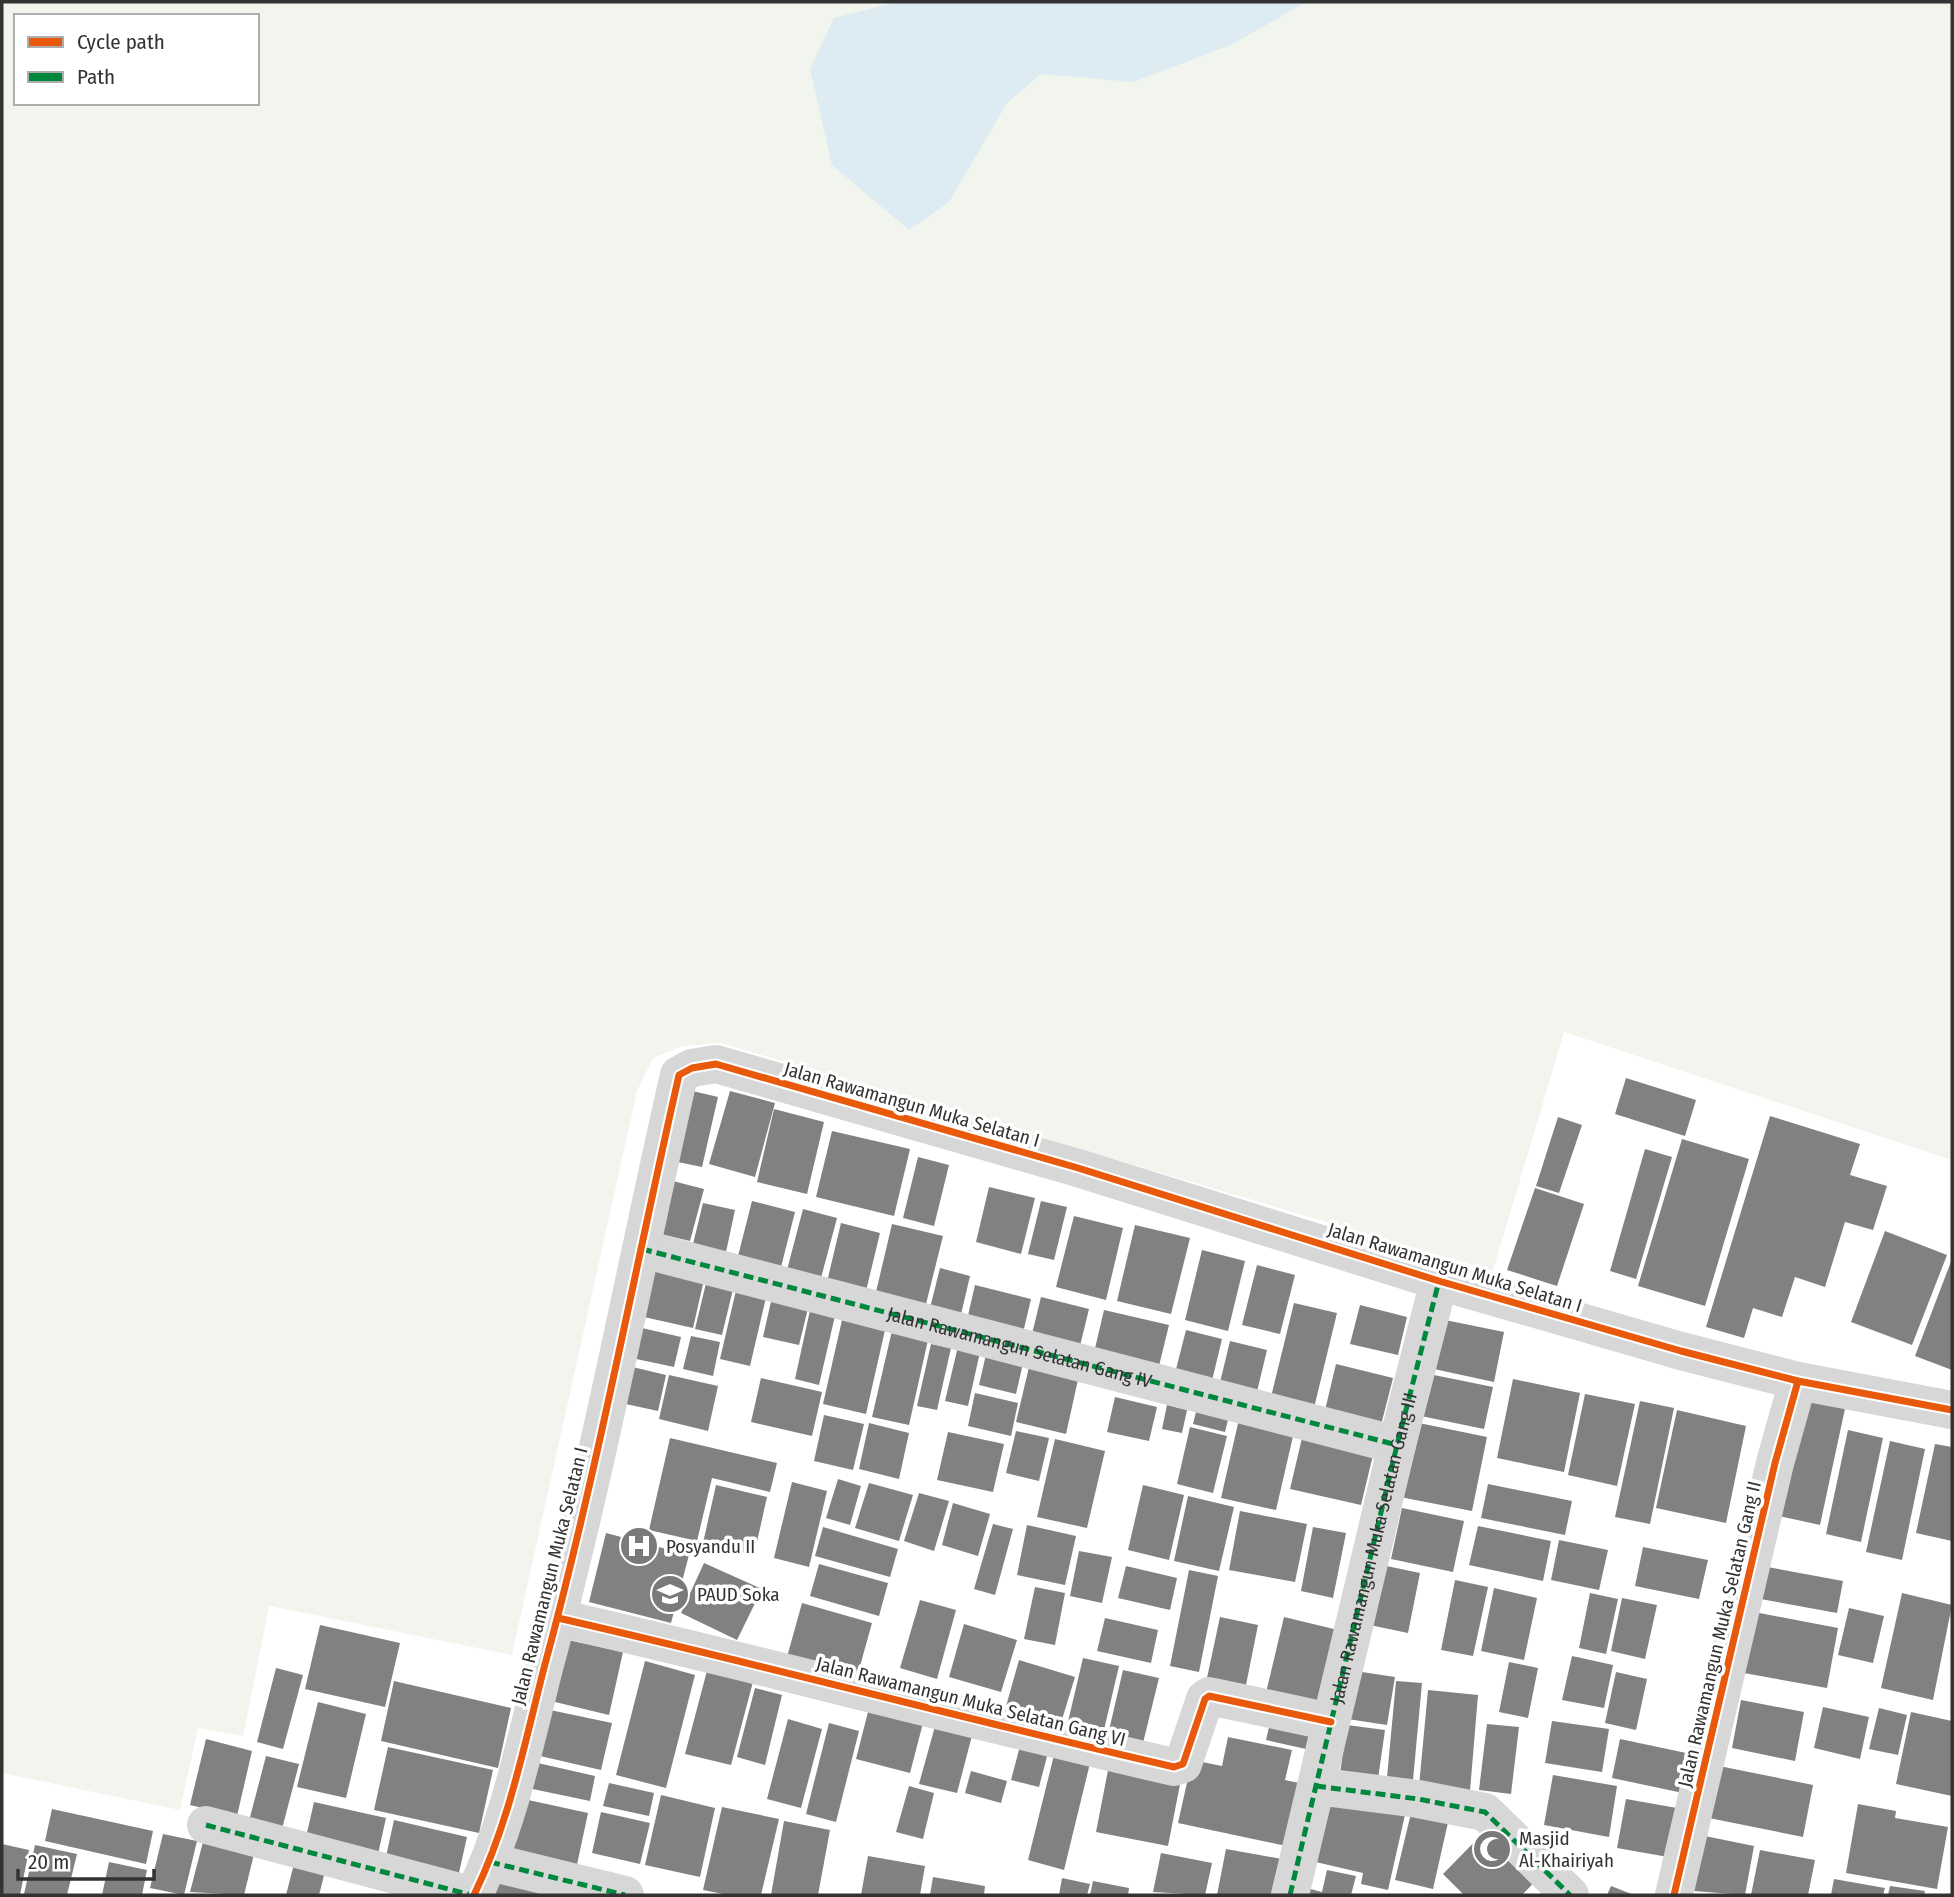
<svg xmlns="http://www.w3.org/2000/svg" width="1954" height="1897" viewBox="0 0 1954 1897" font-family="'Fira Sans Condensed',sans-serif">
	<style>
		.green { fill: #f1f5ed; fill-rule: evenodd }
		.water { fill: #ddebf3 }
		.building { fill: #818181 }
		.lines { fill: none; stroke-linecap: round; stroke-linejoin: round }
		.minor { stroke: #d7d7d7; stroke-width: 38 }
		.quiet { stroke: #00873e; stroke-width: 5; stroke-dasharray: 10 5; stroke-linecap: butt }
		.cycleway-casing { stroke: #fff; stroke-width: 11 }
		.cycleway { stroke: #e8590c; stroke-width: 7 }
		.labels { text-anchor: middle; stroke-width: 7; stroke-linejoin: round; paint-order: stroke }
		.street-label { font-size: 19px; fill: #333; stroke: #fff }
		.poi-label { font-size: 19px; fill: #333; stroke: #fff; text-anchor: start }
	</style>
	<rect width="100%" height="100%" fill="#fff"/>
	<!-- green -->
	<path class="green" d="M2,2H1952V1160L1564,1032L1493,1271L721,1043L683,1046L653,1058L637,1091L512,1655L269,1606L243,1736L198,1728L180,1810L2,1773ZM16,16H257V103H16Z"/>
	<!-- water -->
	<path class="water" d="M897,2H1306L1231,45L1133,82L1041,74L1007,103L949,202L909,230L832,165L810,69L834,18Z"/>
	<!-- building -->
	<g class="building">
		<path d="M1626,1078L1696,1100L1685,1136L1615,1114Z"/>
		<path d="M684,1089L718,1097L702,1167L668,1160Z"/>
		<path d="M730,1091L775,1103L755,1177L709,1164Z"/>
		<path d="M774,1109L824,1122L807,1194L757,1182Z"/>
		<path d="M1770,1116L1860,1144L1850,1175L1887,1186L1873,1230L1845,1222L1825,1287L1795,1277L1782,1317L1753,1308L1744,1338L1706,1327Z"/>
		<path d="M1558,1117L1582,1125L1559,1193L1536,1186Z"/>
		<path d="M832,1131L910,1149L894,1216L816,1197Z"/>
		<path d="M1682,1139L1749,1159L1705,1306L1638,1286Z"/>
		<path d="M1645,1149L1672,1157L1636,1279L1610,1271Z"/>
		<path d="M918,1157L949,1165L934,1226L903,1218Z"/>
		<path d="M661,1178L704,1189L690,1241L648,1231Z"/>
		<path d="M989,1187L1035,1198L1021,1254L976,1242Z"/>
		<path d="M1535,1188L1584,1204L1557,1286L1507,1270Z"/>
		<path d="M752,1201L795,1212L780,1271L737,1260Z"/>
		<path d="M1041,1201L1067,1207L1054,1260L1028,1254Z"/>
		<path d="M703,1203L735,1210L726,1252L693,1244Z"/>
		<path d="M803,1209L837,1218L821,1278L787,1270Z"/>
		<path d="M1074,1216L1123,1228L1106,1300L1056,1287Z"/>
		<path d="M841,1223L880,1233L866,1291L827,1282Z"/>
		<path d="M892,1224L943,1236L926,1304L876,1292Z"/>
		<path d="M1135,1225L1190,1238L1171,1314L1117,1301Z"/>
		<path d="M1885,1231L1947,1255L1912,1345L1851,1322Z"/>
		<path d="M1202,1250L1245,1261L1228,1331L1185,1320Z"/>
		<path d="M648,1258L706,1271L693,1328L635,1315Z"/>
		<path d="M1952,1259V1370L1915,1356Z"/>
		<path d="M1257,1265L1295,1275L1280,1334L1242,1325Z"/>
		<path d="M940,1268L970,1276L959,1323L928,1316Z"/>
		<path d="M707,1279L734,1285L722,1335L695,1329Z"/>
		<path d="M738,1282L768,1289L750,1366L720,1359Z"/>
		<path d="M975,1285L1031,1299L1022,1337L966,1324Z"/>
		<path d="M774,1288L811,1296L799,1345L763,1337Z"/>
		<path d="M1041,1297L1089,1309L1079,1350L1031,1338Z"/>
		<path d="M812,1301L837,1307L819,1385L795,1379Z"/>
		<path d="M1294,1303L1337,1313L1313,1412L1270,1401Z"/>
		<path d="M1360,1305L1407,1317L1398,1355L1350,1344Z"/>
		<path d="M1104,1310L1169,1325L1157,1374L1093,1357Z"/>
		<path d="M842,1320L885,1330L866,1414L823,1404Z"/>
		<path d="M1445,1320L1504,1332L1494,1382L1434,1369Z"/>
		<path d="M894,1322L930,1331L909,1425L872,1417Z"/>
		<path d="M629,1325L681,1337L674,1367L622,1356Z"/>
		<path d="M1186,1330L1222,1339L1210,1389L1173,1381Z"/>
		<path d="M691,1336L720,1342L713,1376L683,1369Z"/>
		<path d="M960,1338L982,1343L968,1406L945,1401Z"/>
		<path d="M1230,1341L1267,1350L1254,1404L1217,1395Z"/>
		<path d="M931,1344L951,1348L937,1410L917,1406Z"/>
		<path d="M987,1350L1024,1359L1016,1394L979,1385Z"/>
		<path d="M1030,1363L1079,1375L1066,1434L1016,1422Z"/>
		<path d="M620,1364L666,1375L658,1411L612,1401Z"/>
		<path d="M1336,1364L1393,1378L1378,1437L1322,1423Z"/>
		<path d="M1429,1374L1493,1387L1484,1429L1421,1416Z"/>
		<path d="M669,1375L718,1386L708,1431L659,1419Z"/>
		<path d="M761,1378L822,1392L812,1436L751,1422Z"/>
		<path d="M1513,1379L1580,1393L1564,1472L1497,1458Z"/>
		<path d="M975,1393L1018,1403L1011,1436L968,1426Z"/>
		<path d="M1585,1394L1635,1404L1617,1486L1568,1475Z"/>
		<path d="M1800,1395L1846,1404L1820,1525L1775,1515Z"/>
		<path d="M1115,1397L1157,1407L1149,1441L1107,1432Z"/>
		<path d="M1640,1401L1674,1408L1650,1524L1615,1517Z"/>
		<path d="M1198,1404L1230,1412L1225,1432L1193,1424Z"/>
		<path d="M1167,1405L1187,1410L1182,1433L1162,1429Z"/>
		<path d="M1677,1410L1746,1426L1726,1523L1656,1508Z"/>
		<path d="M824,1415L864,1424L853,1470L814,1461Z"/>
		<path d="M1239,1419L1294,1432L1276,1510L1221,1498Z"/>
		<path d="M1414,1422L1487,1437L1472,1511L1400,1497Z"/>
		<path d="M869,1423L909,1433L899,1479L859,1469Z"/>
		<path d="M1190,1427L1227,1436L1213,1493L1177,1484Z"/>
		<path d="M1848,1430L1883,1438L1861,1542L1826,1534Z"/>
		<path d="M1016,1431L1049,1438L1039,1481L1006,1473Z"/>
		<path d="M948,1432L1004,1444L993,1492L937,1480Z"/>
		<path d="M670,1438L777,1463L770,1492L712,1478L697,1541L649,1530Z"/>
		<path d="M1302,1438L1373,1455L1361,1505L1290,1489Z"/>
		<path d="M1055,1439L1105,1451L1087,1528L1037,1517Z"/>
		<path d="M1890,1441L1925,1449L1902,1560L1866,1552Z"/>
		<path d="M1935,1444L1952,1447V1541L1916,1533Z"/>
		<path d="M838,1479L861,1486L850,1525L826,1518Z"/>
		<path d="M792,1482L827,1491L809,1567L774,1558Z"/>
		<path d="M869,1483L913,1495L899,1541L855,1528Z"/>
		<path d="M1488,1484L1572,1501L1565,1535L1481,1518Z"/>
		<path d="M716,1485L767,1497L754,1555L703,1543Z"/>
		<path d="M1143,1485L1184,1495L1169,1560L1128,1550Z"/>
		<path d="M919,1493L949,1501L934,1551L904,1541Z"/>
		<path d="M1188,1496L1234,1507L1219,1571L1174,1561Z"/>
		<path d="M953,1503L990,1514L978,1556L942,1545Z"/>
		<path d="M1402,1508L1464,1521L1453,1572L1391,1559Z"/>
		<path d="M1240,1511L1307,1524L1295,1582L1229,1570Z"/>
		<path d="M993,1524L1013,1529L995,1595L974,1589Z"/>
		<path d="M1027,1525L1076,1536L1065,1585L1017,1575Z"/>
		<path d="M1478,1526L1551,1541L1543,1581L1469,1565Z"/>
		<path d="M823,1527L898,1549L890,1577L815,1556Z"/>
		<path d="M1313,1527L1346,1533L1333,1598L1301,1591Z"/>
		<path d="M606,1533L689,1555L671,1623L589,1602Z"/>
		<path d="M1559,1540L1608,1550L1599,1590L1551,1580Z"/>
		<path d="M1643,1547L1708,1560L1699,1599L1635,1586Z"/>
		<path d="M1079,1551L1112,1557L1102,1603L1070,1596Z"/>
		<path d="M704,1563L762,1589L737,1640L681,1613Z"/>
		<path d="M819,1564L888,1583L879,1616L810,1596Z"/>
		<path d="M1377,1564L1420,1573L1408,1633L1365,1624Z"/>
		<path d="M1126,1566L1177,1578L1170,1610L1118,1598Z"/>
		<path d="M1762,1566L1843,1581L1837,1613L1755,1598Z"/>
		<path d="M1189,1570L1218,1576L1199,1672L1170,1666Z"/>
		<path d="M1455,1580L1488,1587L1473,1656L1441,1650Z"/>
		<path d="M1035,1587L1065,1593L1055,1645L1024,1639Z"/>
		<path d="M1494,1588L1537,1598L1524,1660L1481,1651Z"/>
		<path d="M1590,1593L1618,1599L1606,1654L1579,1648Z"/>
		<path d="M1902,1593L1952,1605L1933,1700L1881,1688Z"/>
		<path d="M1622,1598L1657,1605L1645,1659L1611,1651Z"/>
		<path d="M920,1600L956,1610L937,1679L900,1668Z"/>
		<path d="M802,1603L872,1623L857,1677L787,1657Z"/>
		<path d="M1849,1608L1884,1616L1873,1663L1838,1655Z"/>
		<path d="M1749,1611L1838,1628L1827,1688L1738,1672Z"/>
		<path d="M1220,1617L1258,1625L1246,1685L1207,1678Z"/>
		<path d="M1284,1617L1338,1630L1320,1710L1265,1697Z"/>
		<path d="M1105,1618L1158,1630L1151,1663L1097,1651Z"/>
		<path d="M964,1624L1017,1640L1001,1692L949,1677Z"/>
		<path d="M320,1625L400,1643L385,1707L305,1689Z"/>
		<path d="M568,1640L623,1652L609,1715L555,1702Z"/>
		<path d="M1572,1656L1613,1665L1604,1708L1562,1700Z"/>
		<path d="M1083,1658L1119,1666L1103,1734L1067,1726Z"/>
		<path d="M1019,1660L1075,1677L1060,1726L1005,1710Z"/>
		<path d="M645,1661L695,1675L666,1788L616,1775Z"/>
		<path d="M1509,1662L1538,1668L1528,1718L1499,1712Z"/>
		<path d="M708,1667L754,1678L731,1765L685,1754Z"/>
		<path d="M276,1668L303,1675L283,1749L257,1742Z"/>
		<path d="M1123,1670L1159,1678L1142,1747L1107,1739Z"/>
		<path d="M1349,1670L1395,1677L1387,1725L1341,1718Z"/>
		<path d="M1616,1672L1647,1679L1636,1730L1605,1723Z"/>
		<path d="M394,1681L511,1708L498,1768L381,1741Z"/>
		<path d="M1396,1681L1422,1683L1413,1780L1387,1777Z"/>
		<path d="M755,1688L782,1695L765,1765L737,1757Z"/>
		<path d="M1428,1690L1478,1695L1470,1791L1419,1786Z"/>
		<path d="M1741,1700L1804,1712L1795,1761L1732,1748Z"/>
		<path d="M318,1702L366,1714L346,1798L297,1787Z"/>
		<path d="M1823,1707L1869,1717L1860,1759L1814,1748Z"/>
		<path d="M869,1708L923,1723L910,1773L856,1759Z"/>
		<path d="M1879,1708L1907,1715L1898,1755L1869,1749Z"/>
		<path d="M550,1710L612,1723L601,1770L540,1756Z"/>
		<path d="M1911,1712L1952,1721V1796L1896,1784Z"/>
		<path d="M1272,1714L1312,1723L1306,1749L1266,1740Z"/>
		<path d="M788,1719L822,1729L801,1808L767,1799Z"/>
		<path d="M937,1719L974,1728L957,1793L919,1784Z"/>
		<path d="M1552,1721L1609,1729L1602,1772L1545,1763Z"/>
		<path d="M829,1723L859,1731L836,1822L806,1814Z"/>
		<path d="M1487,1724L1519,1727L1511,1794L1479,1790Z"/>
		<path d="M1347,1725L1385,1730L1378,1779L1340,1773Z"/>
		<path d="M1228,1737L1292,1750L1285,1780L1304,1784L1291,1847L1178,1823L1192,1760L1222,1766Z"/>
		<path d="M206,1739L252,1751L237,1816L190,1805Z"/>
		<path d="M1620,1739L1691,1754L1683,1793L1612,1778Z"/>
		<path d="M1021,1742L1049,1749L1039,1787L1011,1780Z"/>
		<path d="M388,1747L493,1770L479,1833L374,1810Z"/>
		<path d="M1056,1747L1092,1755L1064,1870L1028,1860Z"/>
		<path d="M266,1756L299,1764L282,1829L249,1821Z"/>
		<path d="M1110,1760L1182,1774L1168,1846L1096,1832Z"/>
		<path d="M529,1761L595,1776L590,1801L523,1787Z"/>
		<path d="M1719,1766L1813,1785L1803,1837L1709,1818Z"/>
		<path d="M971,1771L1007,1781L1001,1803L965,1793Z"/>
		<path d="M1553,1775L1617,1786L1609,1837L1544,1825Z"/>
		<path d="M609,1783L654,1793L649,1816L603,1806Z"/>
		<path d="M909,1786L934,1793L923,1839L896,1832Z"/>
		<path d="M1322,1794L1407,1806L1388,1890L1361,1884L1363,1873L1307,1860Z"/>
		<path d="M661,1795L715,1808L700,1877L645,1865Z"/>
		<path d="M519,1798L588,1813L575,1874L505,1858Z"/>
		<path d="M1626,1799L1677,1808L1668,1857L1617,1848Z"/>
		<path d="M314,1802L386,1818L376,1863L304,1846Z"/>
		<path d="M1858,1804L1896,1811L1895,1818L1948,1827L1937,1889L1846,1873Z"/>
		<path d="M722,1807L779,1819L761,1895H728L703,1890Z"/>
		<path d="M52,1809L153,1831L146,1864L45,1841Z"/>
		<path d="M1412,1809L1449,1818L1433,1889L1395,1880Z"/>
		<path d="M601,1812L650,1823L640,1864L592,1853Z"/>
		<path d="M394,1820L467,1837L456,1886L383,1870Z"/>
		<path d="M784,1821L830,1830L818,1895H771Z"/>
		<path d="M1491,1825L1542,1874L1522,1895H1464L1443,1874Z"/>
		<path d="M163,1834L197,1841L184,1895L150,1888Z"/>
		<path d="M1705,1836L1754,1846L1745,1895L1694,1891Z"/>
		<path d="M204,1838L255,1850L244,1895L190,1892Z"/>
		<path d="M2,1844L29,1850L20,1895H2Z"/>
		<path d="M35,1845L77,1854L67,1895L24,1894Z"/>
		<path d="M1226,1849L1282,1859L1275,1895H1217Z"/>
		<path d="M1760,1850L1815,1860L1808,1895H1751Z"/>
		<path d="M1161,1853L1212,1863L1205,1895L1153,1892Z"/>
		<path d="M296,1856L327,1864L319,1895H286Z"/>
		<path d="M868,1856L925,1866L920,1895H861Z"/>
		<path d="M109,1862L147,1870L142,1895H102Z"/>
		<path d="M1327,1870L1356,1876L1351,1895H1297L1299,1886L1322,1892Z"/>
		<path d="M498,1875L574,1895H493Z"/>
		<path d="M933,1877L985,1886L984,1895H930Z"/>
		<path d="M1062,1878L1090,1884L1087,1895H1059Z"/>
		<path d="M1834,1879L1885,1888L1883,1895H1831Z"/>
		<path d="M1093,1881L1129,1888L1128,1895H1090Z"/>
		<path d="M1611,1886L1634,1895H1607Z"/>
		<path d="M1890,1886L1925,1891L1924,1895H1888Z"/>
	</g>
	<g class="lines">
		<!-- minor -->
		<g class="minor">
			<path id="s1" d="M642,1249L1397,1445"/>
			<path d="M558,1618C764,1665 968,1720 1174,1767L1183,1764L1205,1699L1209,1696L1331,1722"/>
			<path d="M1316,1786L1418,1799L1485,1812L1570,1895"/>
			<path d="M206,1825L471,1895"/>
			<path d="M490,1862L625,1895"/>
			<path d="M474,1895C509,1823 524,1746 544,1668C597,1473 634,1273 679,1075L692,1068L716,1064L1078,1168L1439,1281L1681,1351L1798,1381L1952,1410"/>
			<path id="s2" d="M1290,1895L1397,1445L1439,1281"/>
			<path d="M1674,1895L1775,1463L1798,1381"/>
		</g>
		<!-- quiet -->
		<g class="quiet">
			<path d="M642,1249L1397,1445"/>
			<path d="M1316,1786L1418,1799L1485,1812L1570,1895"/>
			<path d="M206,1825L471,1895"/>
			<path d="M490,1862L625,1895"/>
			<path d="M1290,1895L1397,1445L1439,1281"/>
		</g>
		<defs>
			<g id="cycleway">
				<path d="M558,1618C764,1665 968,1720 1174,1767L1183,1764L1205,1699L1209,1696L1331,1722"/>
				<path d="M474,1895C509,1823 524,1746 544,1668C597,1473 634,1273 679,1075L692,1068L716,1064L1078,1168L1439,1281L1681,1351L1798,1381L1952,1410"/>
				<path d="M1674,1895L1775,1463L1798,1381"/>
			</g>
		</defs>
		<!-- cycleway casing -->
		<use href="#cycleway" class="cycleway-casing"/>
		<!-- cycleway -->
		<use href="#cycleway" class="cycleway"/>
	</g>
	<!-- icons -->
	<defs>
		<symbol id="hospital-disc" viewBox="-11 -11 22 22"><circle r="9.5" fill="#7a7a7a" stroke="#fff"/><path d="M-5-5h3v3.5h4V-5h3V5h-3V1.5h-4V5h-3Z" fill="#fff"/></symbol>
		<symbol id="school-disc" viewBox="-11 -11 22 22"><circle r="9.5" fill="#7a7a7a" stroke="#fff"/><path d="M0-5L7-2L0 1L-7-2ZM-4 1L0 2.5L4 1V4Q0 6-4 4Z" fill="#fff"/></symbol>
		<symbol id="mosque-disc" viewBox="-11 -11 22 22"><circle r="9.5" fill="#7a7a7a" stroke="#fff"/><path d="M3.5-4.9A6 6 0 1 0 3.5 4.9A5 5 0 1 1 3.5-4.9Z" fill="#fff"/></symbol>
	</defs>
	<g fill-rule="evenodd">
		<use href="#hospital-disc" x="617" y="1524" width="44" height="44"/>
		<use href="#school-disc" x="648" y="1572" width="44" height="44"/>
		<use href="#mosque-disc" x="1470" y="1827" width="44" height="44"/>
	</g>
	<g class="labels">
		<!-- street labels -->
		<g class="street-label">
			<text transform="translate(912 1104) rotate(16)" y="7">Jalan Rawamangun Muka Selatan I</text>
			<text transform="translate(1455 1267) rotate(17)" y="7">Jalan Rawamangun Muka Selatan I</text>
			<text dy="7" stroke="none"><textPath href="#s1" startOffset="390">Jalan Rawamangun Selatan Gang IV</textPath></text>
			<text dy="7" stroke="none"><textPath href="#s2" startOffset="357">Jalan Rawamangun Muka Selatan Gang III</textPath></text>
			<text transform="translate(549 1576) rotate(-76)" y="7">Jalan Rawamangun Muka Selatan I</text>
			<text transform="translate(1719 1634) rotate(-77)" y="7">Jalan Rawamangun Muka Selatan Gang II</text>
			<text transform="translate(971 1701) rotate(14)" y="7">Jalan Rawamangun Muka Selatan Gang VI</text>
		</g>
		<!-- poi labels -->
		<g class="poi-label">
			<text x="666" y="1553">Posyandu II</text>
			<text x="697" y="1601">PAUD Soka</text>
			<text x="1519" y="1845">Masjid<tspan x="1519" dy="22">Al-Khairiyah</tspan></text>
		</g>
	</g>
	<!-- border -->
	<rect width="1954" height="1897" fill="none" stroke="#333333" stroke-width="7"/>
	<!-- legend -->
	<rect x="14" y="14" width="245" height="91" fill="#ffffff" stroke="#adadad" stroke-width="2"/>
	<rect x="28" y="37" width="35" height="10" fill="#e8590c" stroke="#adadad" stroke-width="2"/>
	<text x="77" y="49" font-size="21" fill="#333333">Cycle path</text>
	<rect x="28" y="72" width="35" height="10" fill="#00873e" stroke="#adadad" stroke-width="2"/>
	<text x="77" y="84" font-size="21" fill="#333333">Path</text>
	<!-- scale -->
	<path d="M18 1869v10h136v-10" fill="none" stroke="#333333" stroke-width="3.5"/>
	<text x="28" y="1869" font-size="21" fill="#333333" stroke="#ffffff" stroke-width="5" paint-order="stroke">20 m</text>
</svg>
